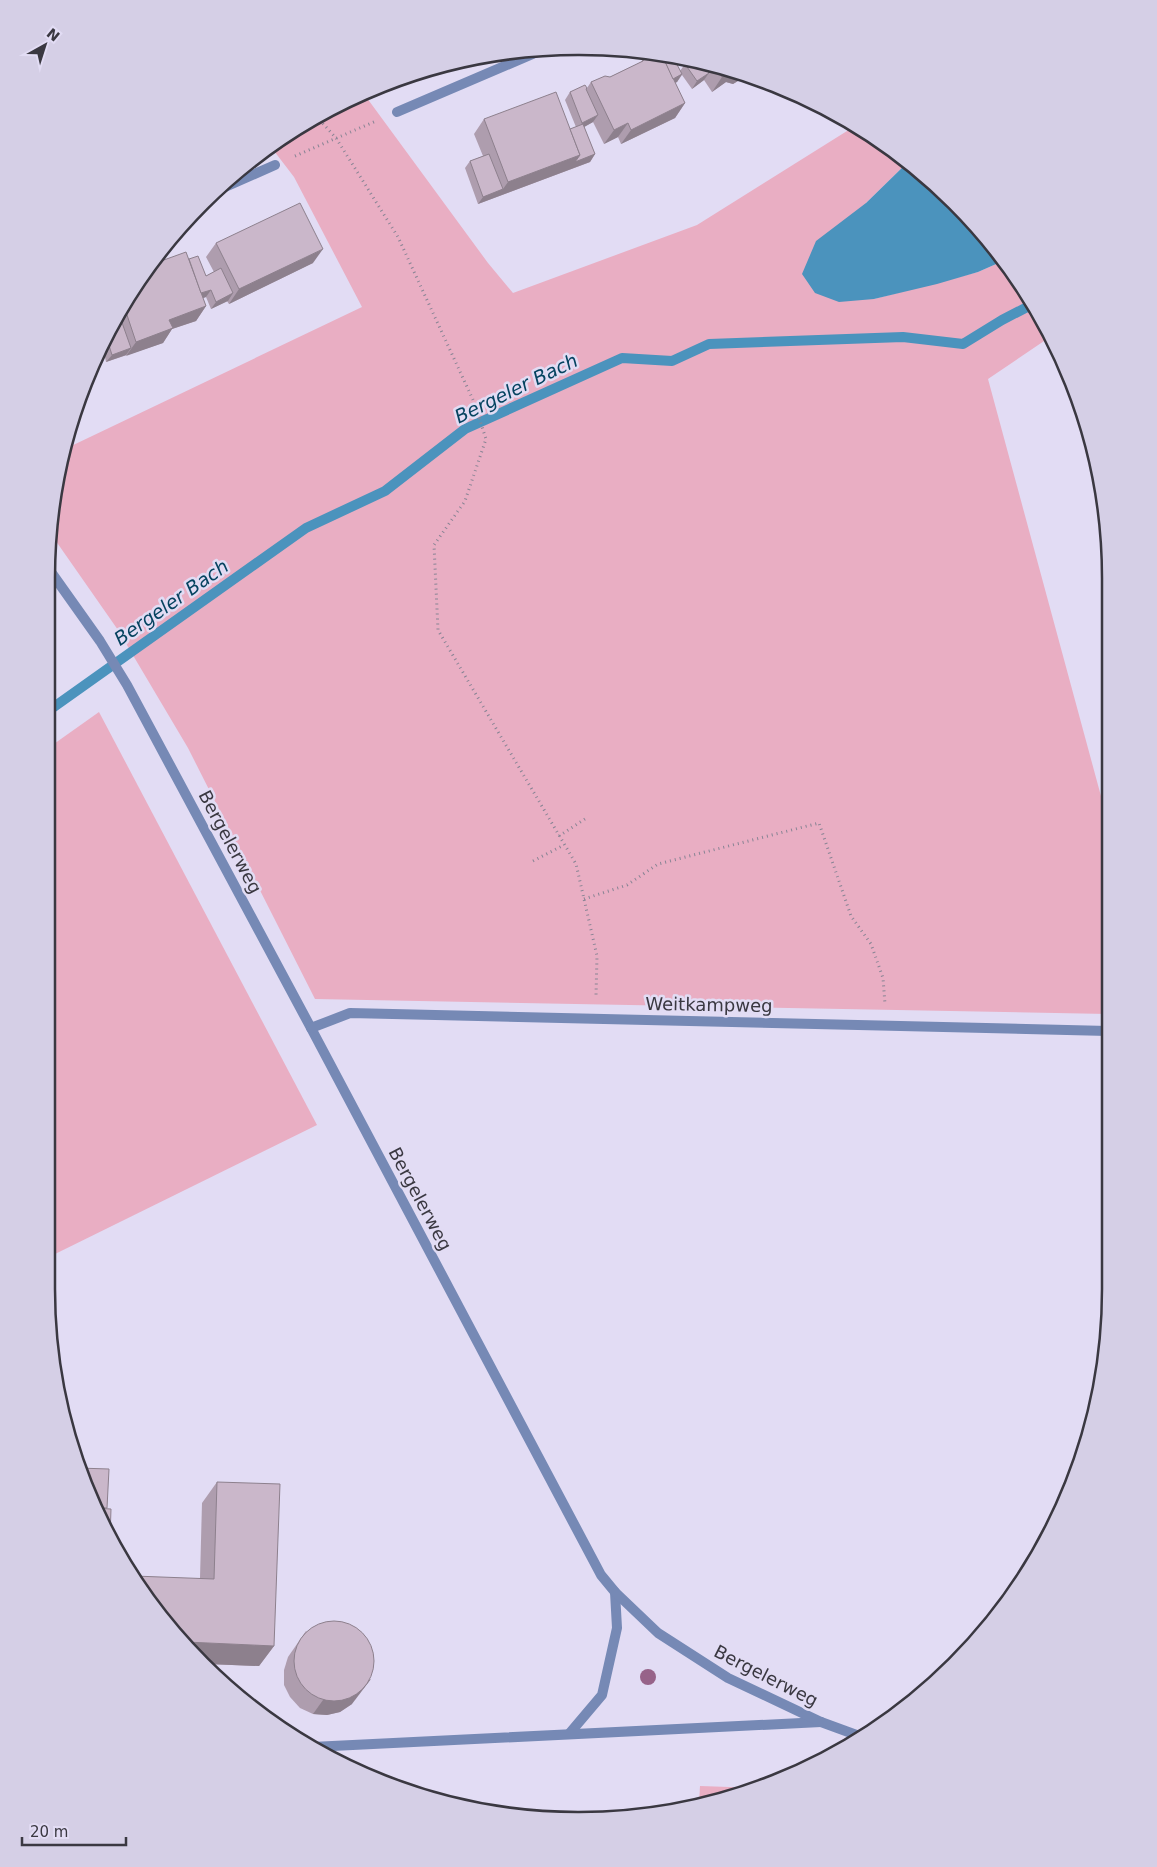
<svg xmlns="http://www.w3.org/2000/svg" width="1157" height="1867" viewBox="0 0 1157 1867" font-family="'DejaVu Sans',sans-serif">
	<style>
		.green { fill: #e9aec3 }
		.water { fill: #4b93bd }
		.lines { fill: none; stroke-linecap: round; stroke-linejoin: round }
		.stream { stroke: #4b93bd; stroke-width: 10 }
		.path { stroke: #888494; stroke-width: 3; stroke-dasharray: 1 4; stroke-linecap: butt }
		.lane { stroke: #7689b5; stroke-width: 10 }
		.street { stroke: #7689b5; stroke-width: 10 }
		.tree { fill: #976389 }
		.wall { fill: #ae9dae }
		.shaded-wall { fill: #8d808d }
		.building { fill: #cab7ca; stroke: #8d808d }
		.labels { text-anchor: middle; stroke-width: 5; stroke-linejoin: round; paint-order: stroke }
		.street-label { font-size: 18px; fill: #3a3841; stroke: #e2dcf4 }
		.water-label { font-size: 19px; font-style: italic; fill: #064360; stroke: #e2dcf4 }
		.rim { fill: none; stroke: #3a3841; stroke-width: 2.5 }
	</style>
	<rect width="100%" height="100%" fill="#e2dcf4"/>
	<!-- green -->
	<g class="green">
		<path d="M364,94L488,263L513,293L697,225L855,126L902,156L908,162L866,203L874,299L978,272L1003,261L1040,313L1050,337L988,379L1108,822V1014L315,999L188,748L118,630L51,534V509L67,448L362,307L294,177L271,147L312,118Z"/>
		<path d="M99,712L317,1125L51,1256V746Z"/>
		<path d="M700,1786L759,1788L749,1793L699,1804Z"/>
	</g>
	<!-- water -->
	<path class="water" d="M908,162L979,228L1003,261L978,272L937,284L874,299L839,302L815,293L802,274L816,241L866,203Z"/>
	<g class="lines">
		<!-- stream -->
		<path class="stream" d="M51,709L306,528L385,491L465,429L622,358L672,361L709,344L903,337L963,344L1002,320L1033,304"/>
		<!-- path -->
		<g class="path">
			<path d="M316,116L336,138L398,237L474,402L486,439L465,501L434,545L438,630L576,864L597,956L596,996"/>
			<path d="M295,156L376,121"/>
			<path d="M559,836L585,819"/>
			<path d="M533,861L564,845"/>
			<path d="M584,899L627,885L658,864L819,823L851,916L871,944L883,978L885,1004"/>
		</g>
		<!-- lane -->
		<g class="lane">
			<path d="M569,1734L602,1695L617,1628L615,1592"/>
			<path d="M312,1747L821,1722"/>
		</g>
		<!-- street -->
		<g class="street">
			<path d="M397,112L542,50"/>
			<path d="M216,191L275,165"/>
			<path d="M51,572L100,641L127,685L311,1028L601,1575L615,1592L658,1633L728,1678L821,1722L862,1737"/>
			<path d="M311,1028L350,1013L1108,1031"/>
		</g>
	</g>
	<!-- trees -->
	<circle class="tree" cx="648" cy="1677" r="8"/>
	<!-- wall -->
	<g class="wall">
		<path d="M645,56L680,71L685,64L691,60L716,64L746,76L733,84L726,82L712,92L704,80L692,89L682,75L677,82L675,83L685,103L675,118L621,144L618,137L604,144L593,122L584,127L595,154L590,162L478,204L465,168L470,161L483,156L474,134L484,119L570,129L576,127L565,100L570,92L587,88L591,82L610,77L641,62Z"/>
		<path d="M386,84L376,92L374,90Z"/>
		<path d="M216,243L313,263L229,304L227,301L211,309L206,297L203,298L206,306L196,321L172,329L163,343L106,362L103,348L150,265L189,259L206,276L214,272L206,257Z"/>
		<path d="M217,1482L274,1646L259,1666L208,1664L156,1612L200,1578L202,1503Z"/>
		<path d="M306,1631L352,1704L340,1712L327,1715L313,1714L300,1708L290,1697L284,1685V1670L288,1657Z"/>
	</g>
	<!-- shaded-wall -->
	<g class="shaded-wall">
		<path d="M732,70L746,76L733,84L726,82L712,92L722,77Z"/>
		<path d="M709,73L704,80L692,89L697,81Z"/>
		<path d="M682,74L677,82L661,89L666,82Z"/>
		<path d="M386,84L376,92L379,87Z"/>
		<path d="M685,103L675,118L621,144L631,130Z"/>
		<path d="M598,115L593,122L577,131L582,123Z"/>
		<path d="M628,123L618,137L604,144L614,130Z"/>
		<path d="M595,154L590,162L478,204L483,197L503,189L508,182L580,155Z"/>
		<path d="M323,249L313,263L229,304L239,289Z"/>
		<path d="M211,290L206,297L189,303L194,296Z"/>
		<path d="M233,293L228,301L211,309L216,302Z"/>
		<path d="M206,306L196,321L172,329L163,343L126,356L136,342L169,320Z"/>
		<path d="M131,348L126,355L106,362L112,355Z"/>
		<path d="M186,1642L274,1646L259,1666L208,1664Z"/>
		<path d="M371,1679L352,1704L340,1712L327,1715L313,1714L323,1700Z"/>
	</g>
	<!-- building -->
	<g class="building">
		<path d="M651,54L662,55L685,103L631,130L628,123L614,130L591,82L605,76L610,77L643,61L645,56Z"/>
		<path d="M662,55L673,57L682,74L673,79Z"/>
		<path d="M691,60L702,62L709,73L697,81L685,64Z"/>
		<path d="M713,64H716L732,70L722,77Z"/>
		<path d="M585,85L587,88L586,89L598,115L582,123L570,92Z"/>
		<path d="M556,92L580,155L508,182L484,119Z"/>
		<path d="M583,124L595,154L575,162L580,155L570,129Z"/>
		<path d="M489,154L503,189L483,197L470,161Z"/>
		<path d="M300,203L323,249L239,289L216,243Z"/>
		<path d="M186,252L206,306L169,320L173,328L136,342L125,309L150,265Z"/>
		<path d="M198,256L206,276L221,268L233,293L216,302L211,290L201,293L189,259Z"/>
		<path d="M120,317L131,348L112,355L107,339Z"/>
		<path d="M78,1468L109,1469L107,1508H94Z"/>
		<path d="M217,1482L280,1484L274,1646L186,1642L156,1612L134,1576L214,1579Z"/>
		<path d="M94,1508L111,1509L110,1538L101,1524Z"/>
		<circle cx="334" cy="1661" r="40"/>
	</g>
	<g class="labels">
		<!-- street labels -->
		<g class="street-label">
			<text transform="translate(230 842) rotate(62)" y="6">Bergelerweg</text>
			<text transform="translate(709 1005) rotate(1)" y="6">Weitkampweg</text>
			<text transform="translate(420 1199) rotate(62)" y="6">Bergelerweg</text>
			<text transform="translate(766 1676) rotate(27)" y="6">Bergelerweg</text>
		</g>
		<!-- water labels -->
		<g class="water-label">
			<text transform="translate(516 388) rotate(-26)" y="7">Bergeler Bach</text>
			<text transform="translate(171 602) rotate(-35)" y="7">Bergeler Bach</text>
		</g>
	</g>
	<!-- crop -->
	<path d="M0 0H1157V1867H0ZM578 55H579A523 523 0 0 1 1102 578V1289A523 523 0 0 1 579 1812H578A523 523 0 0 1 55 1289V578A523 523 0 0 1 578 55Z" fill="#d5cfe6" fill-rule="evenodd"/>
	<path class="rim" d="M578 55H579A523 523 0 0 1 1102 578V1289A523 523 0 0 1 579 1812H578A523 523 0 0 1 55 1289V578A523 523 0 0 1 578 55Z"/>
	<!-- north arrow -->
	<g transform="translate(45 45) rotate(39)" stroke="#e2dcf4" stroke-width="4" paint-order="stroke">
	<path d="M0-4L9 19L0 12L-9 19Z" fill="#3a3841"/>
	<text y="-8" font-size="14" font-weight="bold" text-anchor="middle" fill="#3a3841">N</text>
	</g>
	<!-- scale -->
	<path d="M22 1837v8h104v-8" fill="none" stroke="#3a3841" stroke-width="2.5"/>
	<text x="30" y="1837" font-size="15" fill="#3a3841" stroke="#e2dcf4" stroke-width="4" paint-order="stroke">20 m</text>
</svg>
